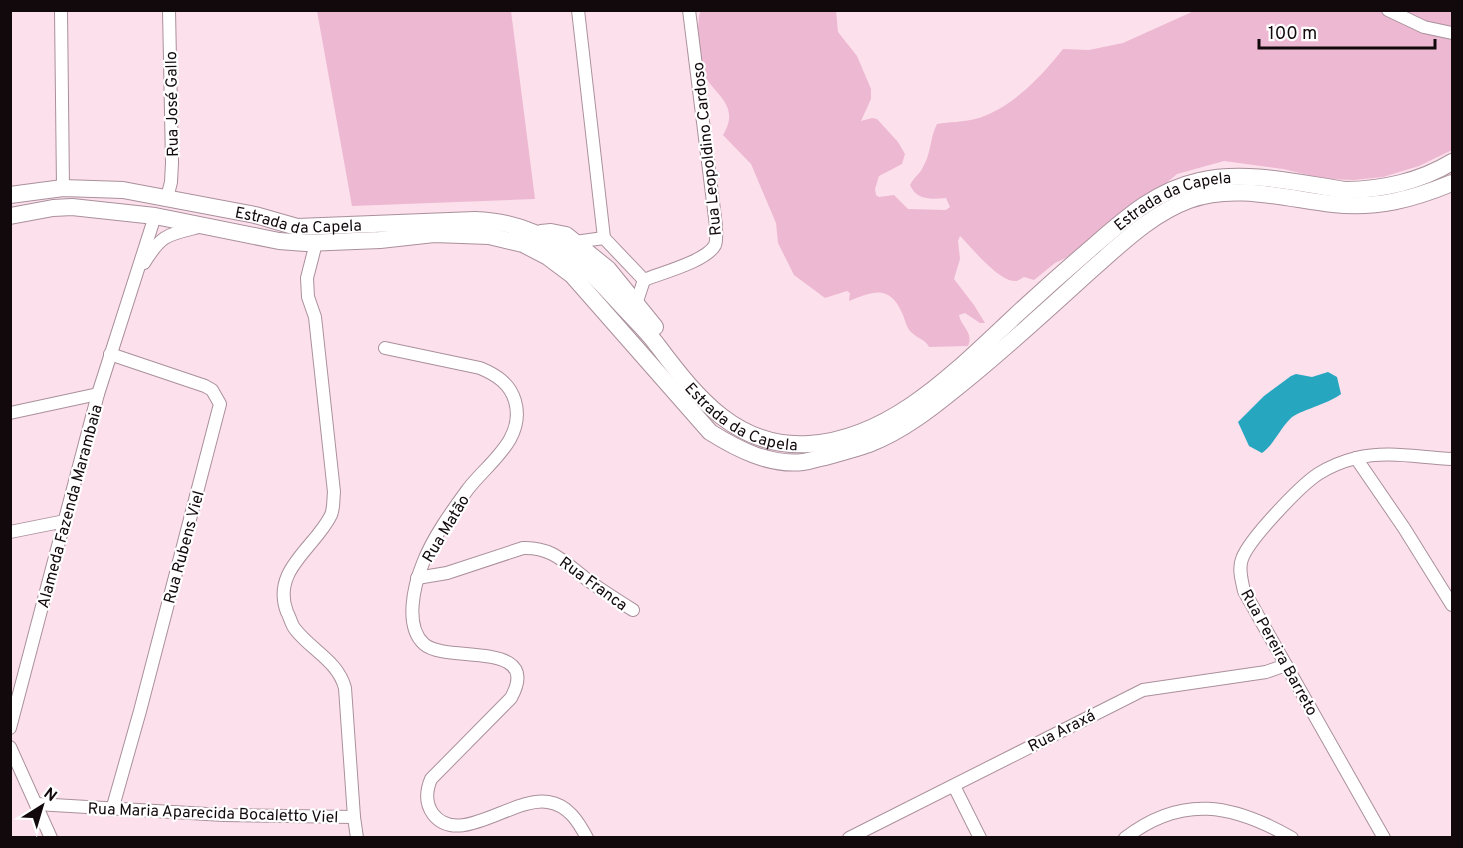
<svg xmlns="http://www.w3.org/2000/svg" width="1463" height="848" viewBox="0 0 1463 848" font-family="Overpass,sans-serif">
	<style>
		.green { fill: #edb8d1 }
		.water { fill: #27a6c0 }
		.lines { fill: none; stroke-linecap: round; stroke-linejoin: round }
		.minor-casing { stroke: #aa909c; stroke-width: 14 }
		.major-casing { stroke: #aa909c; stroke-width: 18 }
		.minor { stroke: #fff; stroke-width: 12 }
		.major { stroke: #fff; stroke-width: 16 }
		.labels { text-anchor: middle; stroke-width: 4.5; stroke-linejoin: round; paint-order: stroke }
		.street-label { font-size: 16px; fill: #12090d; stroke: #fff }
	</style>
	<rect width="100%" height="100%" fill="#fce0ec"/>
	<!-- green -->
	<g class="green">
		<path d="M701,10L836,11L838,32L857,56L871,89V99L861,121L872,118L877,119L898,142L905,154L902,164L879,176L875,189L876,195L879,197L894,195L908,209L946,210L950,207L946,198C931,199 917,201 910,185C914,177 921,173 924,165C931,153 930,137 937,124C950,122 963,122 975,119C1010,110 1042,76 1063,49L1089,50L1123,43L1194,11H1452V150L1419,166L1383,177L1354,180L1326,179L1283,169L1224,161L1177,174L1113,228L1074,254L1055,263L1034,280L1024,277C1022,278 1018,281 1016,281C999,282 972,248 960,236L958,241L960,259L954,279L974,305L985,323H980L965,313L959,315C961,327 974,332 968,346L929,347C925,339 918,339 911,332C907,329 905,320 903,315C890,284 874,291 849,301L850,293L847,291L825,298L794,275L778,243L776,223L751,164L723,135C742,103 712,95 701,69C694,55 698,32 699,16Z"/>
		<path d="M317,11H511L535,199L352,206Z"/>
	</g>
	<!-- water -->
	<path class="water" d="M1328,372L1337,377L1341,394C1327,405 1299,410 1290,419C1279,430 1275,443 1262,453L1249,446L1238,422L1264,396L1291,376L1296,374L1312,377Z"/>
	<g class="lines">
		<defs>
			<g id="minor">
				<path d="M61,10L63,188"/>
				<path d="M578,10L604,238L644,280"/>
				<path d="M1388,10L1424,27L1452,33"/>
				<path d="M167,198L171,182L172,163L169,10"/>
				<path d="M575,242L604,238"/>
				<path d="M316,243L307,278L308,297L315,317L334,492C333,500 334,508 331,515C315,548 271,570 287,612C290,617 291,624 295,629C311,650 338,661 345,688L354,817L357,838"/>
				<path d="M144,263C162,234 167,235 199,227"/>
				<path d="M644,280C661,273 707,261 715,245C717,240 716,232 716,226L689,10"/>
				<path d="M636,304L644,280"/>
				<path d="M385,348L480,368C497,375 510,384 515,401C526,439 488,463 468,489C452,511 433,537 423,563C414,585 404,626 424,644C446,664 543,639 511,698L431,779C426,791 425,803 433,814C459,848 513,796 548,802C568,805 578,821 587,838"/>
				<path d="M110,354L205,386L212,390L220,404L140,711L112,810"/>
				<path d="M10,413L98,394"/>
				<path d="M1356,458L1404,528L1452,605"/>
				<path d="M10,532L65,521"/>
				<path d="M417,578L447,573L523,548C552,547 564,562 585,578C601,590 617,600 633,610"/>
				<path d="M10,728L98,394L155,216"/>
				<path d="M10,747L51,838"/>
				<path d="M954,786L980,838"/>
				<path d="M36,804L224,815L354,817"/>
				<path d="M849,838L1143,690L1266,672L1286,665"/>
				<path d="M1125,838C1182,794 1233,804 1292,838"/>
				<path d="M1384,838L1244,591C1242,581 1238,569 1242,559C1249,539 1300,486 1318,474C1329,467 1344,461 1356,458C1389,450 1420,458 1452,459"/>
			</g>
			<g id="major">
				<path id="s1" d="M10,195L63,188L123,190L255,215L297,227L475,220C543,222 580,259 623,307C635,320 648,332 658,346C697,398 738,449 809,444C892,439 958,369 1015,316C1042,291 1069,267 1097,243C1128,216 1158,190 1199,181C1246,170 1298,183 1345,190C1382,190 1421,181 1452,162"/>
				<path d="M10,216L53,208L72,207L155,216L279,241L306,243L380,240L434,234L489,236L523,244L548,257L572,275L710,432C737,449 770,466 803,462C811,461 818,458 825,457C840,453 855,449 869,444C903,431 933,407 960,385C1005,349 1047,310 1090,271C1121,244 1151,214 1189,200C1235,183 1287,199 1333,204C1377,209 1413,199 1452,183"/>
				<path d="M541,233L551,232L566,235L608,269L655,327"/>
			</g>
		</defs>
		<!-- minor casing -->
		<use href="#minor" class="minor-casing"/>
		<!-- major casing -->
		<use href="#major" class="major-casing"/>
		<!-- minor -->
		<use href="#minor" class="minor"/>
		<!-- major -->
		<use href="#major" class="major"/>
	</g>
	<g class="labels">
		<!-- street labels -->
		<g class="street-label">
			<text transform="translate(171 104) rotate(-91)" y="6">Rua José Gallo</text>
			<text transform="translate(706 149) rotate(-96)" y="6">Rua Leopoldino Cardoso</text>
			<text dy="6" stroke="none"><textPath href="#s1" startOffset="1335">Estrada da Capela</textPath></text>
			<text dy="6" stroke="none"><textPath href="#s1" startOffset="292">Estrada da Capela</textPath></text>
			<text dy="6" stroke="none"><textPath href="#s1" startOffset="813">Estrada da Capela</textPath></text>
			<text transform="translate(69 506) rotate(-75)" y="6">Alameda Fazenda Marambaia</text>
			<text transform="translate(445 528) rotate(-59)" y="6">Rua Matão</text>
			<text transform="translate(183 547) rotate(-75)" y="6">Rua Rubens Viel</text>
			<text transform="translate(594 583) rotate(36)" y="6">Rua Franca</text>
			<text transform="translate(1280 652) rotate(61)" y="6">Rua Pereira Barreto</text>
			<text transform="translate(1061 730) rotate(-27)" y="6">Rua Araxá</text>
			<text transform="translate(213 812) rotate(2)" y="6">Rua Maria Aparecida Bocaletto Viel</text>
		</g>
	</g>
	<!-- border -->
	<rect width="1463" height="848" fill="none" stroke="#12090d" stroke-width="24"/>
	<!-- north arrow -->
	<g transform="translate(42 806) rotate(37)" stroke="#ffffff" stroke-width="4.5" paint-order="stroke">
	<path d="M0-4.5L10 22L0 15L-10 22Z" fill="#12090d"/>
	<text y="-9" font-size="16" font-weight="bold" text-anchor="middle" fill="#12090d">N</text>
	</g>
	<!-- scale -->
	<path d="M1259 39v9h176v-9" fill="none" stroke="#12090d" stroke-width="3"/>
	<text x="1268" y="39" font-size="18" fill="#12090d" stroke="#ffffff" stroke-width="4.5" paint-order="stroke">100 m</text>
</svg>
